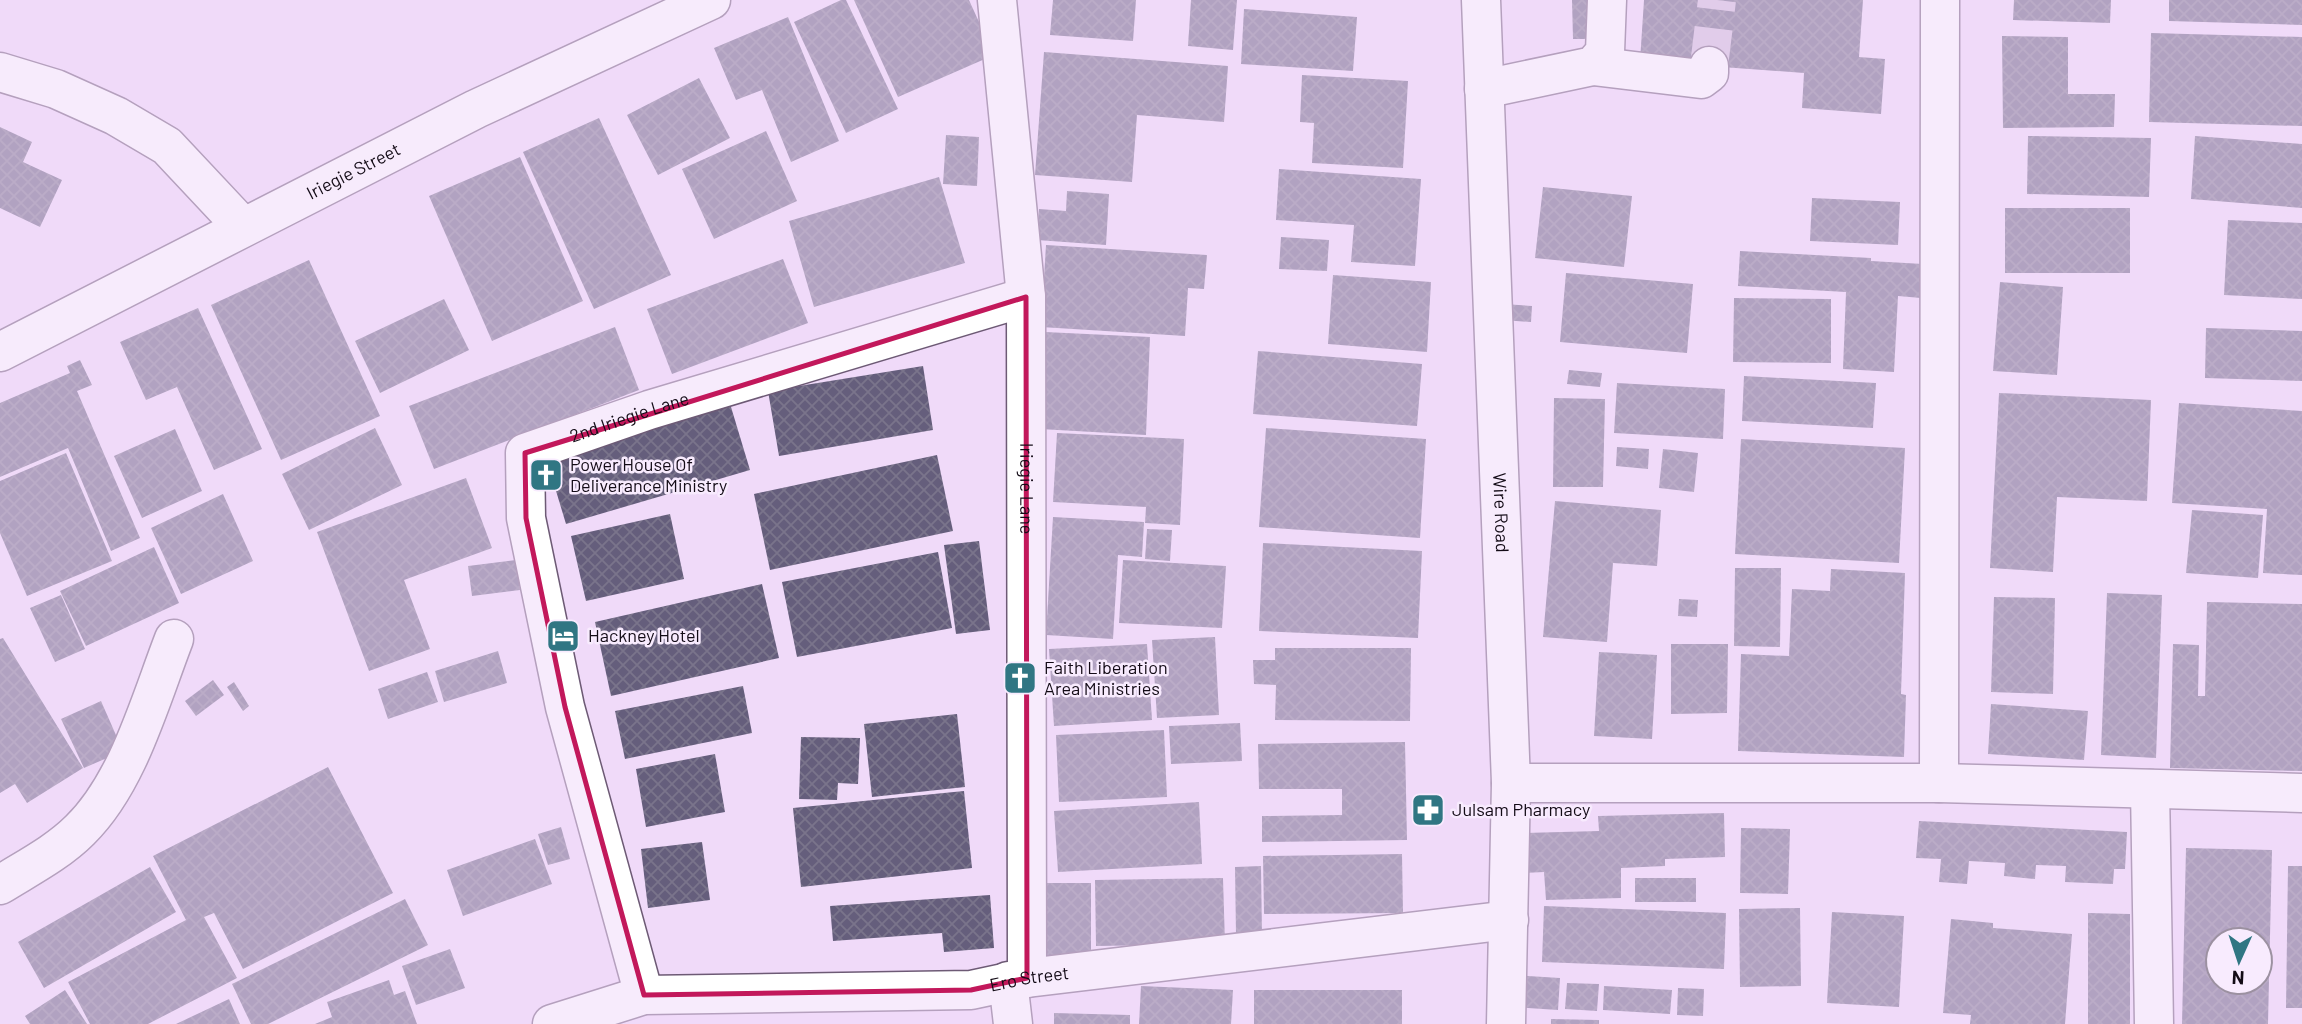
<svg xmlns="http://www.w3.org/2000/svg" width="2302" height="1024" viewBox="0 0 2302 1024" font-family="Barlow,sans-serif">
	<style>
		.building { fill: url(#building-cross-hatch); fill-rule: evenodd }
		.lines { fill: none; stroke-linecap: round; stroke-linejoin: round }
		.minor-tunnel { stroke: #cfbbd7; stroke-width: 38; stroke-dasharray: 38 19; stroke-linecap: butt }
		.minor-casing { stroke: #6d5a75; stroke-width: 41 }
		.minor { stroke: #fff; stroke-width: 38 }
		.marked { fill: none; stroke: #c2185b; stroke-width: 5; stroke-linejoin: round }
		.labels { text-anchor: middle; stroke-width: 5; stroke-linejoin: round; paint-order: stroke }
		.street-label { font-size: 18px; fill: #130b16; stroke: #f8ebfe }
		.poi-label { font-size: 18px; fill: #130b16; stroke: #f8ebfe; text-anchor: start }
	</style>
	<defs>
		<pattern id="building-cross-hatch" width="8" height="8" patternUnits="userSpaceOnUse" patternTransform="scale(1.75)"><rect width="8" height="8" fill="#655e7c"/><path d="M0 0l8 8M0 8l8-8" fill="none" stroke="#7a748b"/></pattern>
	</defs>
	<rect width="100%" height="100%" fill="#f0daf9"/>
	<!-- building -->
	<g class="building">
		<path d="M841,0H846L898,109L846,133L794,22Z"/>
		<path d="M854,0H969L994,55L898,97Z"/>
		<path d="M1053,0H1136L1133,41L1050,35Z"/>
		<path d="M1191,0H1237L1233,50L1188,46Z"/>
		<path d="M1572,0H1591V39H1573Z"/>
		<path d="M1644,0H1863L1859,57L1885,59L1881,114L1802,108L1804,73L1640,61Z"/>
		<path d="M2014,0H2111L2110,23L2013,20Z"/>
		<path d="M2169,0H2302V25L2169,21Z"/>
		<path d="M1244,9L1357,17L1353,71L1241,64Z"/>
		<path d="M788,17L839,141L791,162L762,90L736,100L714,48Z"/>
		<path d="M2151,33L2302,37V126L2149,122Z"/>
		<path d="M2002,36L2068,37V94H2115L2114,127L2003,128Z"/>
		<path d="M1044,52L1228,66L1224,122L1137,115L1132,182L1035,175Z"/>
		<path d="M1302,75L1408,81L1403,168L1312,163L1314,123L1300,122Z"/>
		<path d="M699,78L730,138L658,175L627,115Z"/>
		<path d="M599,118L671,275L594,309L523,152Z"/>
		<path d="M0,127L32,142L23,162L62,180L40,227L0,208Z"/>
		<path d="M766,131L797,201L714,239L682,169Z"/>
		<path d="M946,135L979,137L977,186L943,184Z"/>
		<path d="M2028,136L2151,138L2149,197L2027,194Z"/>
		<path d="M2195,136L2302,144V208L2191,199Z"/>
		<path d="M520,157L583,301L492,341L429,196Z"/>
		<path d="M1279,169L1421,179L1415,266L1351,262L1354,225L1276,220Z"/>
		<path d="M939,177L965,263L814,307L789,221Z"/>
		<path d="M1543,187L1632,196L1624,267L1535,258Z"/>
		<path d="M1067,191L1109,194L1106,245L1037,240L1039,209L1066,211Z"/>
		<path d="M1812,198L1900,202L1898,245L1810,241Z"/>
		<rect x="2005" y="208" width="125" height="65"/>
		<path d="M2228,220L2302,223V299L2224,295Z"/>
		<path d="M1281,237L1329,240L1327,271L1279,269Z"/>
		<path d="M1046,245L1207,255L1204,289L1188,288L1185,336L1041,327Z"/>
		<path d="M1740,251L1871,258V261L1923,264L1921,298L1898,296L1894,372L1843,369L1846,292L1738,286Z"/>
		<path d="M783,259L808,323L672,374L647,309Z"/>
		<path d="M309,260L380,416L281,460L211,305Z"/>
		<path d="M1566,273L1693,284L1687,353L1560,342Z"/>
		<path d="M1333,275L1431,282L1427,352L1328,344Z"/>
		<path d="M2000,282L2063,287L2057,375L1993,371Z"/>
		<path d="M1734,298L1831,299V363L1733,362Z"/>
		<path d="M444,299L469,350L380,393L355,341Z"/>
		<path d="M1504,304L1532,306L1531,322L1503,320Z"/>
		<path d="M198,308L262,449L214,470L177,387L146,400L120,342Z"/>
		<path d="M615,327L639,390L434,469L409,406Z"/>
		<path d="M2206,328L2302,331V381L2205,378Z"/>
		<path d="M1045,332L1150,337L1146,435L1040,429Z"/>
		<path d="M1258,351L1422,364L1417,426L1253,414Z"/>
		<path d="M80,360L92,385L77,391L140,538L111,551L68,448L0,477V403L70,373L67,366Z"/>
		<path d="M923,366L933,430L779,456L768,391Z"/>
		<path d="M1569,370L1602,373L1600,387L1567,384Z"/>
		<path d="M1744,376L1876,383L1873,428L1742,421Z"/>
		<path d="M1617,383L1725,389L1723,439L1614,433Z"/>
		<path d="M1999,393L2151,400L2147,501L2057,497L2053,572L1990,568Z"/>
		<path d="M728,397L750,470L566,524L544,451Z"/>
		<path d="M1554,398L1605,399L1603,487H1553Z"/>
		<path d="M2179,403L2302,411V575L2263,573L2267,509L2172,503Z"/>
		<path d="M375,428L402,485L309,530L282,474Z"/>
		<path d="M1266,428L1426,439L1420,538L1259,527Z"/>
		<path d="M175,429L202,491L142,518L114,456Z"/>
		<path d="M1057,433L1184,439L1180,525L1145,523L1146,507L1053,502Z"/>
		<path d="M1741,439L1905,448L1899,563L1735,554Z"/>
		<path d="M1617,447L1649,449L1648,469L1616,466Z"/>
		<path d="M1663,449L1698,453L1694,492L1659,488Z"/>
		<path d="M66,453L112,561L27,596L0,533V481Z"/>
		<path d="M937,455L953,531L770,570L754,494Z"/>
		<path d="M466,478L492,548L404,580L430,649L369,671L317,532Z"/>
		<path d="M223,494L253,561L181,594L151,528Z"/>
		<path d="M1555,501L1661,510L1657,566L1613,563L1607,642L1543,637Z"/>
		<path d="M2192,510L2263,515L2258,578L2186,573Z"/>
		<path d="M670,514L684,579L586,601L571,536Z"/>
		<path d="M1053,517L1144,522L1142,557L1118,555L1113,639L1046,635Z"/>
		<path d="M1147,529L1172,530L1170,561L1145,559Z"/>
		<path d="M979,541L990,630L956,634L944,545Z"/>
		<path d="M1263,543L1422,551L1418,638L1259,631Z"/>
		<path d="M154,547L179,603L86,646L60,591Z"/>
		<path d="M938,552L952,628L797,657L782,582Z"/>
		<path d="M516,560L520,590L472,596L468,566Z"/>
		<path d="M1123,560L1226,566L1222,628L1119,623Z"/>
		<path d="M1735,568H1781L1780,647L1734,646Z"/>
		<path d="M1831,569L1905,573L1901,694L1906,695L1904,757L1738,751L1741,654L1789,656L1792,589L1830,591Z"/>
		<path d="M762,584L779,658L611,696L595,622Z"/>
		<path d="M2107,593L2162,595L2156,758L2101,755Z"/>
		<path d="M61,595L85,649L55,662L30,608Z"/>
		<path d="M1994,597L2055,598L2053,694L1991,692Z"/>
		<path d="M1679,599L1698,600L1697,617L1678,616Z"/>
		<path d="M2207,602L2302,604V771L2170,768L2173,644L2199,645L2198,696H2205Z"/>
		<path d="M1215,637L1219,715L1157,718L1152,640Z"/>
		<path d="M3,638L83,768L27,803L15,784L0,793V639Z"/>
		<path d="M1147,644L1152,720L1054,726L1049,649Z"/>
		<path d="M1671,644H1728L1727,713L1671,714Z"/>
		<path d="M1275,648H1411L1410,721L1275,720L1276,685L1254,684L1253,660H1275Z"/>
		<path d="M498,651L507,683L444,702L435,671Z"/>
		<path d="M1599,652L1657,655L1652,739L1594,736Z"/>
		<path d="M427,672L438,702L388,719L378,689Z"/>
		<path d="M213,680L224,695L196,716L185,701Z"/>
		<path d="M234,682L249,706L243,711L227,687Z"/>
		<path d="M743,686L752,733L625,759L615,711Z"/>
		<path d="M101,701L123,751L84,768L61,719Z"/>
		<path d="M1991,704L2088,711L2084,760L1988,754Z"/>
		<path d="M957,714L965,787L872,797L864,724Z"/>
		<path d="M1240,723L1242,761L1171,764L1169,726Z"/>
		<path d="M1164,730L1167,797L1059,802L1056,735Z"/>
		<path d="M801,737L860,738L858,784L838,783L837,800L799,799Z"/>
		<path d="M1405,742L1407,840L1262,842V816L1342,815V789H1259L1258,744Z"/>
		<path d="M715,754L725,812L646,827L636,769Z"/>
		<path d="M328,767L393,893L243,969L214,913L204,917L237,978L148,1024H90L68,982L186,920L153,856Z"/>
		<path d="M964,791L972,868L801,887L793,808Z"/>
		<path d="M1199,802L1202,864L1058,872L1054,811Z"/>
		<path d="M1724,813L1725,857L1665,859V866L1621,868V898L1546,900L1544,872L1523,873L1522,833L1599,831L1598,816Z"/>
		<path d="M1919,821L2127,832L2125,869H2114L2113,884L2065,882L2066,866L2036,865L2035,879L2004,876L2005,863L1969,861L1967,884L1939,882L1941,859L1916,858Z"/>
		<path d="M561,827L570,859L548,865L538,834Z"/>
		<path d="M1741,828L1790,829L1788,894L1740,893Z"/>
		<path d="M535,839L552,884L463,916L447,870Z"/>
		<path d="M702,842L710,900L648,908L641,849Z"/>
		<path d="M2186,848L2272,850L2268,1024H2182ZM2218,940H2260V982H2218Z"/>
		<path d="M1402,854L1403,913L1264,914L1263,856Z"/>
		<path d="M1261,866L1262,935H1236L1235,867Z"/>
		<path d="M2288,866H2302V1008H2286Z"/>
		<path d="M150,867L176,912L44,988L18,942Z"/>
		<path d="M1223,878L1225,944L1096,946L1095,880Z"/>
		<rect x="1635" y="878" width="61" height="24"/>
		<path d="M1040,883H1091V957H1041Z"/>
		<path d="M990,895L994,948L944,952L942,933L833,941L830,906Z"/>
		<path d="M405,899L428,945L268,1024H251L232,984Z"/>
		<path d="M1544,906L1726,913L1724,969L1542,962Z"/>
		<path d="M1800,908L1801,986L1740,987L1739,909Z"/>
		<path d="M1832,912L1904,916L1899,1007L1827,1003Z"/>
		<path d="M2088,913L2130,914V1024H2088Z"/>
		<path d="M1951,919L1993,923V928L2072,934L2065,1024H1970L1971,1015L1943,1013Z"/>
		<path d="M450,949L465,988L416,1005L402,966Z"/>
		<path d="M1514,975L1560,978L1558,1010L1512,1007Z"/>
		<path d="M389,980L394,995L405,991L417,1024H315L332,1017L327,1002Z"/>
		<path d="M1567,983L1599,984L1597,1011L1565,1009Z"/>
		<path d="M1141,986L1233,990L1231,1024H1139Z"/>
		<path d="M1604,986L1672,990L1670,1014L1603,1010Z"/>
		<path d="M1678,988L1704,989L1703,1016L1677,1015Z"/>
		<path d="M65,990L87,1024H30L25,1016Z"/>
		<rect x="1254" y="990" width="148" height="34"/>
		<path d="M229,999L240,1024H176Z"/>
		<path d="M1054,1013L1130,1015V1024H1054Z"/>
		<path d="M1551,1019L1599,1020V1024H1551Z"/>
	</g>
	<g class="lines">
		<!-- minor-tunnel -->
		<path class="minor-tunnel" d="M1709,66L1717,0"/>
		<defs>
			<g id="minor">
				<path id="s1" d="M997,0L1026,297L1027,978"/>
				<path id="s2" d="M1481,0L1511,783L1506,1024"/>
				<path d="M1593,66L1701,79L1709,73V66"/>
				<path d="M0,72L56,89L116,116L167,146L243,227"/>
				<path d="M1484,89L1593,66L1605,52L1607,0"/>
				<path id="s3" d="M0,352L476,109L711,0"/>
				<path d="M1511,783H1939L2302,793"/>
				<path d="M1939,783L1940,0"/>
				<path d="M2150,789L2154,1024"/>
				<path d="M0,885C27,868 57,853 80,830C128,783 150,701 174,639"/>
				<path d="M1008,981L1013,1024"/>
				<path id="s4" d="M644,995L565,707L526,518L525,453L649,410L1026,297"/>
				<path id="s5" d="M552,1024L644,995L971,990L1027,978L1509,920"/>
			</g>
		</defs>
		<!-- minor casing -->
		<use href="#minor" class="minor-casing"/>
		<!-- minor -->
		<use href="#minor" class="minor"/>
	</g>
	<!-- marked area -->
	<path d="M0 0H2302V1024H0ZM1026,297L1027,978L971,990L644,995L565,707L526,518L525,453Z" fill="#f0daf9" fill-opacity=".55" fill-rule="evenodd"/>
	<path class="marked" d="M1026,297L1027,978L971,990L644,995L565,707L526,518L525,453Z"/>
	<!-- icons -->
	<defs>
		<symbol id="church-square" viewBox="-11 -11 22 22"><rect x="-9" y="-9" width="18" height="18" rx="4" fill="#307683" stroke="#f8ebfe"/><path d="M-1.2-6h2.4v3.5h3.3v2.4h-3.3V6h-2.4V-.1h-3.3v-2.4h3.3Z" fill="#fff"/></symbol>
		<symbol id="hotel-square" viewBox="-11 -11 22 22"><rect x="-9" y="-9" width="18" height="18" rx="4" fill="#307683" stroke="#f8ebfe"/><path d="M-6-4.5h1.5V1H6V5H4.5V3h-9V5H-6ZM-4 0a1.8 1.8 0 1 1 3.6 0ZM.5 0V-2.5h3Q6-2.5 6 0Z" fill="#fff"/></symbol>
		<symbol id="pharmacy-square" viewBox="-11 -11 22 22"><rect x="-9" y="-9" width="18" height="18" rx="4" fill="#307683" stroke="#f8ebfe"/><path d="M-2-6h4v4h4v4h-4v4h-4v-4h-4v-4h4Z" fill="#fff"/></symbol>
	</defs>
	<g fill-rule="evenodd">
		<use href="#church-square" x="527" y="456" width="38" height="38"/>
		<use href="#hotel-square" x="544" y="617" width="38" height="38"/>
		<use href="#church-square" x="1001" y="659" width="38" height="38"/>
		<use href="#pharmacy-square" x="1409" y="791" width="38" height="38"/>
	</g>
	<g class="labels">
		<!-- street labels -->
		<g class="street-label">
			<text dy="6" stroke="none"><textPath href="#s3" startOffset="397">Iriegie Street</textPath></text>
			<text dy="6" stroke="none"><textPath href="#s4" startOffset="667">2nd Iriegie Lane</textPath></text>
			<text dy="6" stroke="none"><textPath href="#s1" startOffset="490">Iriegie Lane</textPath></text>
			<text dy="6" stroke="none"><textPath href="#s2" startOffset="513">Wire Road</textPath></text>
			<text dy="6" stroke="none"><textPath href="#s5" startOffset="483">Ero Street</textPath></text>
		</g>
		<!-- poi labels -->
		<g class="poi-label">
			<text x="570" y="471">Power House Of<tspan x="570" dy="21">Deliverance Ministry</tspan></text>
			<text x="588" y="642">Hackney Hotel</text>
			<text x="1044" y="674">Faith Liberation<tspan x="1044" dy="21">Area Ministries</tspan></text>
			<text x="1452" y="816">Julsam Pharmacy</text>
		</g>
	</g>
	<!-- north arrow -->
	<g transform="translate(2239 961) rotate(183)"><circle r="33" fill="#f8ebfe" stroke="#9c91a1" stroke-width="2"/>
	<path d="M0-5L12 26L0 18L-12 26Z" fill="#307683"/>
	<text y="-10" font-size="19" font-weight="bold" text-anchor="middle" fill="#130b16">N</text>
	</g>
</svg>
